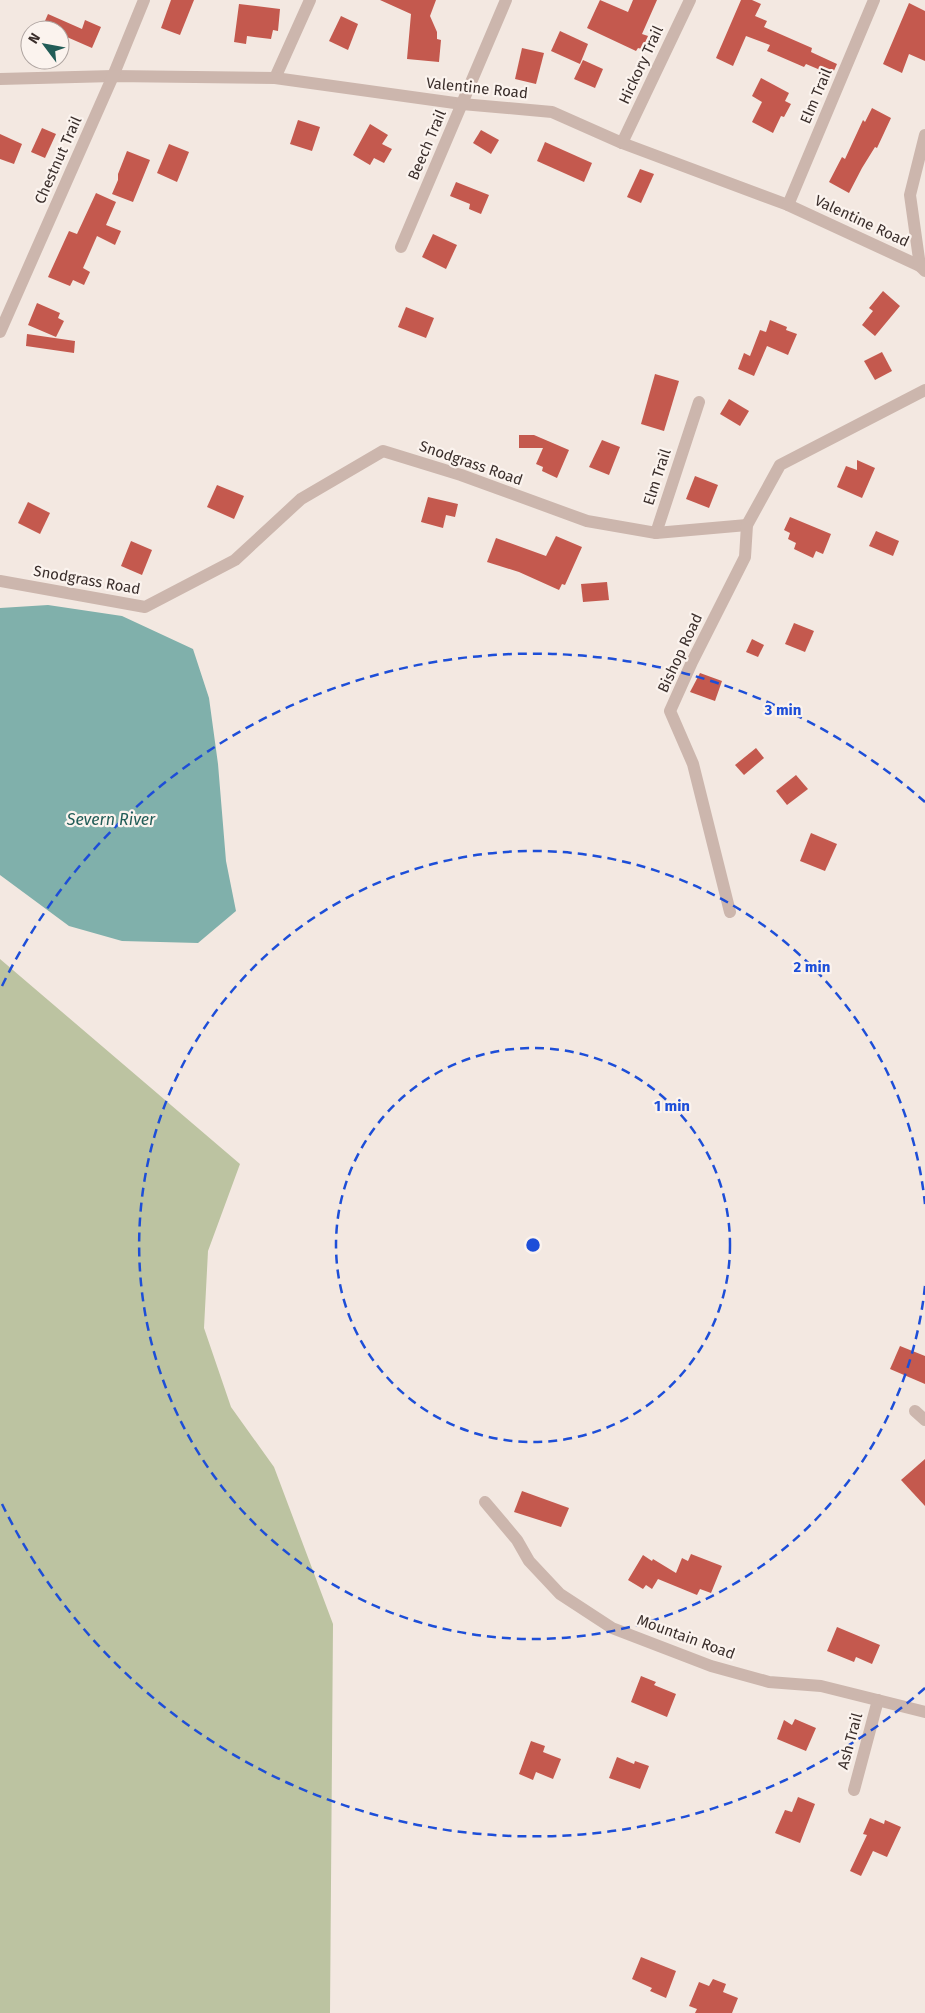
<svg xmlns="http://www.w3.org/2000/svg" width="925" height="2013" viewBox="0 0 925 2013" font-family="'Fira Sans',sans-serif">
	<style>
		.green { fill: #bcc3a1 }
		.water { fill: #80b0ab }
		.building { fill: #c4594e }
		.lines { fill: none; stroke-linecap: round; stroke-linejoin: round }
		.street { stroke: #ccb6ad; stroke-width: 12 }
		.ring { fill: none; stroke: #1d4ed8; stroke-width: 2.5; stroke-dasharray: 9 6 }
		.labels { text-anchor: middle; stroke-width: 4.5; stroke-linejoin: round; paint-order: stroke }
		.street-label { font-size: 15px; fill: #3a2e2b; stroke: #fbf3ee }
		.water-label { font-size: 16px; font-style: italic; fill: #215c57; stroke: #fbf3ee }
		.centre { fill: #1d4ed8; stroke: #fbf3ee; stroke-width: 2.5 }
		.ring-label { font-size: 15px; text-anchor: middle; font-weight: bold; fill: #1d4ed8; stroke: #fbf3ee; stroke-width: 4.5; stroke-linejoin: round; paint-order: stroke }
	</style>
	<rect width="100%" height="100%" fill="#f3e8e1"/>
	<!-- green -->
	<path class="green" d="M0,959L240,1164L208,1251L204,1328L231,1407L274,1467L333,1624L330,2013H0Z"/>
	<!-- water -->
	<path class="water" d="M48,605L122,616L193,649L209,698L218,764L226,861L236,911L198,943L122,941L69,926L0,875V608Z"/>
	<!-- building -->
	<g class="building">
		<path d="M171,0H194L180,35L161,28Z"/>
		<path d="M380,0H436L430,16L437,32V39L441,40L439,62L407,59L411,14Z"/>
		<path d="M600,0L628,12L633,0H657L642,34L648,36L642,49L638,48L636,51L587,28Z"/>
		<path d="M741,0H752L761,4L755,16L767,21L764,27L812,48L811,52L837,64L832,75L806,64L804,67L767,51L770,45L746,36L733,66L716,58Z"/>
		<path d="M909,3L925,11V61L909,54L902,73L883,64Z"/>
		<path d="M239,4L280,9L278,31L273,30L271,39L247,36L246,44L234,42Z"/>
		<path d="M48,14L82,29L85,20L101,27L92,48L60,34V30H41Z"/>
		<path d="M341,16L358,24L348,50L329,41Z"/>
		<path d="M560,31L588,44L580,64L551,51Z"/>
		<path d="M522,48L544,53L536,84L515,79Z"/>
		<path d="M583,60L603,69L595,88L574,79Z"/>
		<path d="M761,78L789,93L785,101L791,104L784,117L781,116L773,133L752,122L762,102L752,96Z"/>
		<path d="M872,108L891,118L877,148L875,147L862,168L849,193L829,182L842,157L845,159L863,120L865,122Z"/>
		<path d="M298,120L320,127L312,151L290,144Z"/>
		<path d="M370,124L388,135L382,144L392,149L384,163L374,158L370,165L353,155Z"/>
		<path d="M42,128L56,134L45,158L31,152Z"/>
		<path d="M481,130L499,140L491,154L473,143Z"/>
		<path d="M0,134L22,144L14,164L0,159Z"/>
		<path d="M545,142L592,163L584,182L537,161Z"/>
		<path d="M169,144L189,152L177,182L157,173Z"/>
		<path d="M127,151L150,160L133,202L112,194L118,180V174Z"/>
		<path d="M640,169L654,174L641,203L627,197Z"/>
		<path d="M456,182L489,195L481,214L469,209L470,204L450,196Z"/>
		<path d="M96,193L116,202L106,225L121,231L115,245L97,236L83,268L90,272L84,285L73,280L70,286L48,277L69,231L77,234Z"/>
		<path d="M433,234L457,245L446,269L422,257Z"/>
		<path d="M883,291L900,306L875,336L862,325L873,311L869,308Z"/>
		<path d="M37,303L60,313L58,318L64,321L56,337L28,325Z"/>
		<path d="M406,307L434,318L426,338L398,327Z"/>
		<path d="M770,320L787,327L786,330L797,334L788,355L767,346L754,376L738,369L744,353L750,356L760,330L766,332Z"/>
		<path d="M27,334L75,341L74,353L26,346Z"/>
		<path d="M882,352L892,371L875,380L864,361Z"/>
		<path d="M655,374L679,381L664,431L641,424Z"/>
		<path d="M729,399L749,411L740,426L720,414Z"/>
		<path d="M519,435H534L569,450L557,478L542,471L543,467L536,464L543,448H519Z"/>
		<path d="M602,440L620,447L609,475L589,467Z"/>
		<path d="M857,460L875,468L862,498L837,487L846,466L857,470Z"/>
		<path d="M695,476L718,485L709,508L686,499Z"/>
		<path d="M217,485L244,496L234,519L207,507Z"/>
		<path d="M428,497L458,504L455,517L446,515L443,528L421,522Z"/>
		<path d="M28,502L50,513L40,534L18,523Z"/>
		<path d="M790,517L831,534L823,554L816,551L813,558L794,549L796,543L788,539L790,533L784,530Z"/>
		<path d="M876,531L899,541L893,556L869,546Z"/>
		<path d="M556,536L582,547L565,585L562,584L559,590L519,572L487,562L496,538L546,556Z"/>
		<path d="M131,541L152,550L142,575L121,566Z"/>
		<path d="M607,582L609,600L583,602L581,584Z"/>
		<path d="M794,623L814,631L805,652L785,644Z"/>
		<path d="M752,639L764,645L758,657L746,652Z"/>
		<path d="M700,673L722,681L715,701L690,692Z"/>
		<path d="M756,748L764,758L744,775L735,765Z"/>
		<path d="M796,775L808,789L787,805L776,791Z"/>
		<path d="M811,833L837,844L825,871L800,861Z"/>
		<path d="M900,1346L925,1356V1384L890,1369Z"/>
		<path d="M925,1459V1506L901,1480Z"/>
		<path d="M522,1491L569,1508L561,1527L514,1512Z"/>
		<path d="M691,1554L722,1566L711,1593L700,1589L697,1595L658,1579L652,1589L646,1585L643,1589L628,1580L643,1555L652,1561L653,1559L676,1573L682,1558L688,1561Z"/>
		<path d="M837,1627L880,1645L872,1664L856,1657L854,1662L827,1651Z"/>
		<path d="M641,1676L656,1682L654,1685L676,1694L667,1717L631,1702Z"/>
		<path d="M795,1719L816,1728L806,1751L777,1739L784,1720L792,1725Z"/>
		<path d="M531,1741L545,1746L543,1752L561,1759L553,1779L536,1772L533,1780L519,1774Z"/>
		<path d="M617,1757L634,1764L635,1761L649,1766L640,1789L609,1778Z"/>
		<path d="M798,1797L815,1804L800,1843L775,1833L785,1810L792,1812Z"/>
		<path d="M870,1818L884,1824L885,1820L901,1827L887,1857L873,1851L861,1876L850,1871L867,1835L863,1834Z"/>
		<path d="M641,1957L676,1971L666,1998L650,1991L652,1988L632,1979Z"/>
		<path d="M713,1979L726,1984L723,1992L738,1998L732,2013H695L697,2009L689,2006L699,1982L709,1986Z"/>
	</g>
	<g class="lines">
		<!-- street -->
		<g class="street">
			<path d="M275,78L310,0"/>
			<path d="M0,79L113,76L275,78L462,104L552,112L622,143L788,205L920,266"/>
			<path d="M622,143L690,0"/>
			<path d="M788,205L874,0"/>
			<path d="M401,247L506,0"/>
			<path d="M925,271L920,266L910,195L925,135"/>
			<path d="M0,332L113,76L144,0"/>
			<path d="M656,533L699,402"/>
			<path d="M0,581L145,607L235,560L301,499L383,451L461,475L587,521L656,533L747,525"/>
			<path d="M730,912L693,764L670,711L692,662L745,557L747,525L780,465L925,390"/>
			<path d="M915,1411L925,1420"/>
			<path d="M485,1502L517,1540L529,1561L560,1594L612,1628L711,1666L769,1682L821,1686L925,1712"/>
			<path d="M854,1790L878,1700"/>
		</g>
	</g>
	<!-- distance rings -->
	<g class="ring">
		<circle cx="533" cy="1245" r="197"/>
		<path d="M925 1286A394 394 0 1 1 925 1204"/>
		<path d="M925 1688A591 591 0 0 1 2 1504M2 986A591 591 0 0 1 925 802"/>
	</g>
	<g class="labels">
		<!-- street labels -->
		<g class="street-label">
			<text transform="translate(641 65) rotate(-65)" y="5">Hickory Trail</text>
			<text transform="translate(477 88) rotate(6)" y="5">Valentine Road</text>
			<text transform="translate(816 96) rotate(-67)" y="5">Elm Trail</text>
			<text transform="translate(427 145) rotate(-67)" y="5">Beech Trail</text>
			<text transform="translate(58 160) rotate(-66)" y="5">Chestnut Trail</text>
			<text transform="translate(862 221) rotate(25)" y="5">Valentine Road</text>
			<text transform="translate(471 463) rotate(19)" y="5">Snodgrass Road</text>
			<text transform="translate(657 477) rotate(-72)" y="5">Elm Trail</text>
			<text transform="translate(87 580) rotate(10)" y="5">Snodgrass Road</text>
			<text transform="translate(680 653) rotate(-65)" y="5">Bishop Road</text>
			<text transform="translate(686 1637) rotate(20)" y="5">Mountain Road</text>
			<text transform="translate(850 1741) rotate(-75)" y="5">Ash Trail</text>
		</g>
		<!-- water labels -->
		<g class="water-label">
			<text x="111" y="825">Severn River</text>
		</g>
	</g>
	<circle cx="533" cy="1245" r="8" class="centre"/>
	<g class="ring-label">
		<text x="783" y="715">3 min</text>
		<text x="812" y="972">2 min</text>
		<text x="672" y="1111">1 min</text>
	</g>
	<!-- north arrow -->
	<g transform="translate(45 45) rotate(302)"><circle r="24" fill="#fbf3ee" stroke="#aea4a0"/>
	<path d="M0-4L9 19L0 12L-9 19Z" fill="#215c57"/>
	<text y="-8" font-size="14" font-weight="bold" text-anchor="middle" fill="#3a2e2b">N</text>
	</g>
</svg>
